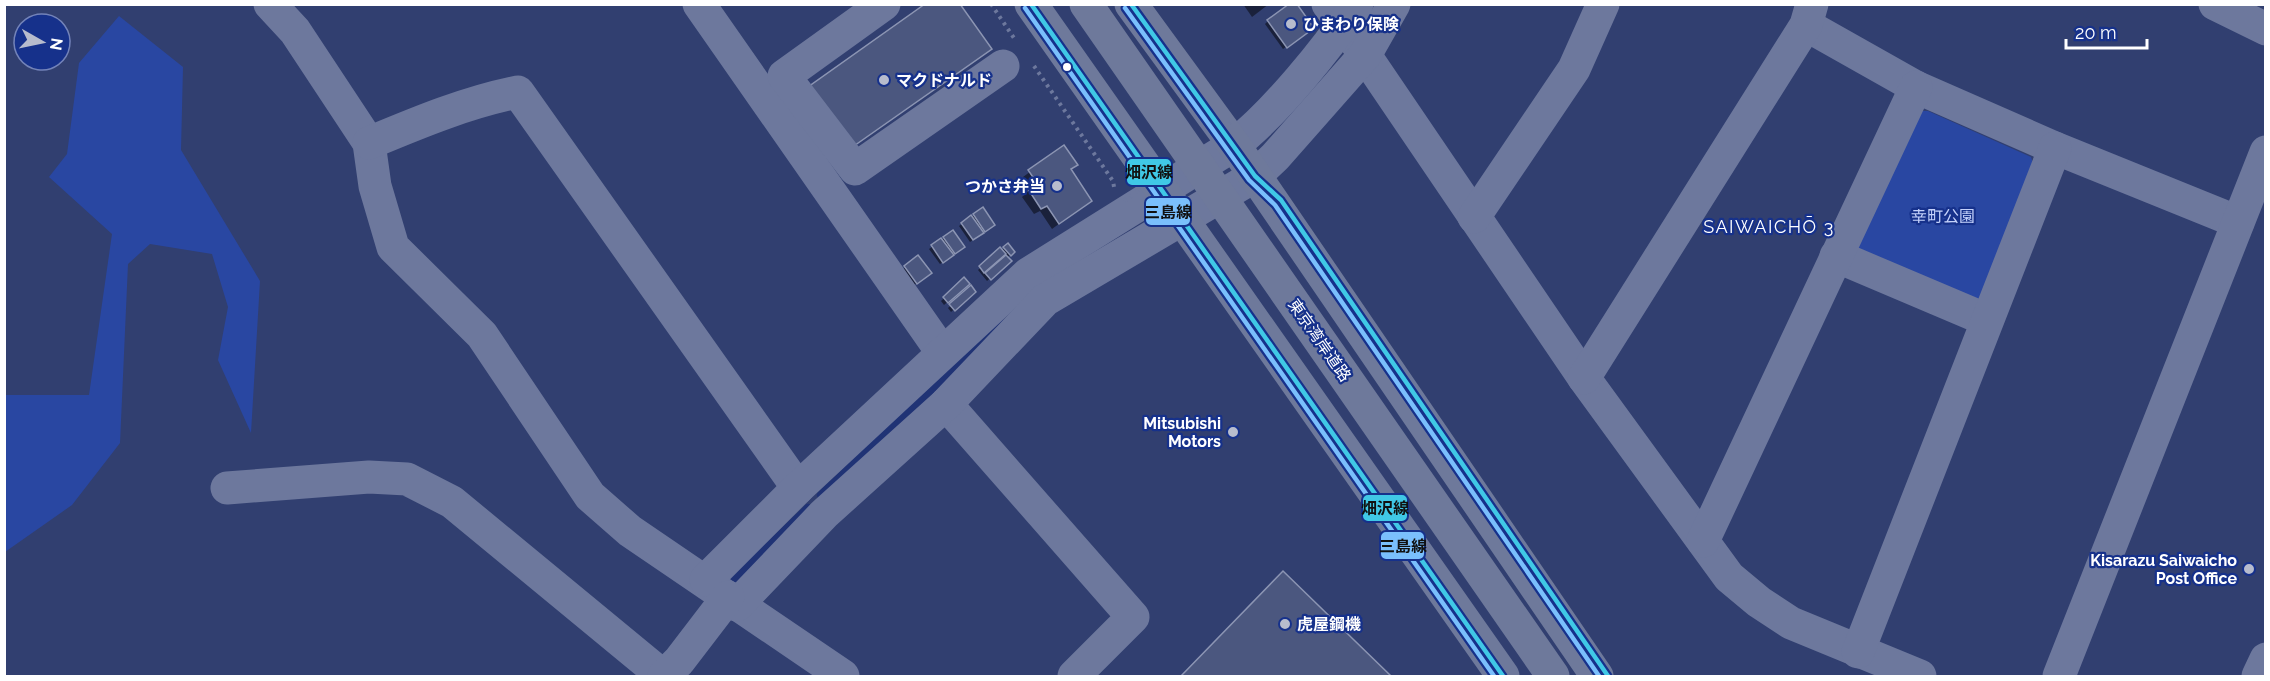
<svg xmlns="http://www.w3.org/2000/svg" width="2270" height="681" viewBox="0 0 2270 681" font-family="Raleway,'Noto Sans JP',sans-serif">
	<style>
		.green { fill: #2947a2 }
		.shadow { fill: #0007 }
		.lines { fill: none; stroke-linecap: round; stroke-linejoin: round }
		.stream { stroke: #203375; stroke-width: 8 }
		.building { fill: #4b577f; stroke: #8c95b3; stroke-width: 1.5 }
		.path { stroke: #6d789d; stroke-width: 4; stroke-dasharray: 3 4.5; stroke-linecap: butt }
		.minor { stroke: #6d789d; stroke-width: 33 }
		.highway { stroke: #6e799b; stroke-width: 33 }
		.path-bridge { stroke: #6d789d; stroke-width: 4; stroke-dasharray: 3 4.5; stroke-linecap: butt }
		.highway-bridge { stroke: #6e799b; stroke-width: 33 }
		.bus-1-casing { stroke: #16318b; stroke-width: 9 }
		.bus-2-casing { stroke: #16318b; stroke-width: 9 }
		.bus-1 { stroke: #40c8e6; stroke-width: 4.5 }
		.bus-2 { stroke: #7abffc; stroke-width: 4.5 }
		.poi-dot { fill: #b7bccd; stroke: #16318b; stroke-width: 2 }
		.bus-dot { fill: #fff; stroke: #16318b; stroke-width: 2 }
		.labels { text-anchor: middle; stroke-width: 4.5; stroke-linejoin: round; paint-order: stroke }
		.poi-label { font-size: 16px; font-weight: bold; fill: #fff; stroke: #16318b; text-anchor: start }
		.park-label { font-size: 16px; fill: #c5d2fb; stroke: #16318b }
		.street-label { font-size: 16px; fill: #fff; stroke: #16318b }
		.neighbourhood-label { font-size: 18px; letter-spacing: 1.5px; fill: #fff; stroke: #16318b }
		.line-badge { stroke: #16318b; stroke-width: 2 }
		.pale-badge-label { font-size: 16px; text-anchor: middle; font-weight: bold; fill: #111 }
	</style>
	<rect width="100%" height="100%" fill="#313f70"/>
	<!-- green -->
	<g class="green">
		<path d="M119,16L183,67L181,150L260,281L251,433L218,360L228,307L212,254L150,244L128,264L120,443L72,505L5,552V395H89L112,234L49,177L67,154L79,63Z"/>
		<path d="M1919,111H1928L2031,157L2035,169L1979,303L1858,256L1856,246Z"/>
	</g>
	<!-- shadow -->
	<g class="shadow">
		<path d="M1243,4H1269L1252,17Z"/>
		<path d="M1268,21L1309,30L1283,49L1265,24Z"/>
		<path d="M1064,147L1076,165L1070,171L1090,201L1052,229L1040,211L1034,214L1022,197L1031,189L1023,177Z"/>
		<path d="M974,215L991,227L970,242L959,226Z"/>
		<path d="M952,232L960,250L940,264L929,249Z"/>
		<path d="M1008,245L1013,252L1007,258L1010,261L987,281L978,270Z"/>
		<path d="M918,257L927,275L913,286L902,270Z"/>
		<path d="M964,280L967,284L944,305L941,301Z"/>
		<path d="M971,287L974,292L951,312L948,308Z"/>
		<path d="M1284,574L1388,676H1183Z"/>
	</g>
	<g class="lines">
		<!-- stream -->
		<g class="stream">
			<path d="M821,495L1001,323"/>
			<path d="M728,585L808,508"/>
		</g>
	</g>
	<!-- building -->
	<g class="building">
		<path d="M925,4H960L992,49L851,148L808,87Z"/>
		<path d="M1289,4H1297L1314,28L1287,48L1267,20Z"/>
		<path d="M1064,145L1078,165L1071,169L1092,201L1059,224L1047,206L1041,209L1028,189L1037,183L1028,170Z"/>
		<path d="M983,207L995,225L985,232L973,214Z"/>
		<path d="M971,215L984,233L973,240L961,223Z"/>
		<path d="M953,230L965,247L955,254L943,237Z"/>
		<path d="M941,238L954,255L943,263L931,245Z"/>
		<path d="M1008,243L1015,252L1011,256L1003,247Z"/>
		<path d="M1000,247L1006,254L984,273L979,266Z"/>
		<path d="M918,255L932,273L917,284L904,266Z"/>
		<path d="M1006,255L1012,261L991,280L985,273Z"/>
		<path d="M964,277L970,284L948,303L943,297Z"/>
		<path d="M971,285L976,292L955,311L949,304Z"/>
		<path d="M1283,571L1391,676H1181Z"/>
	</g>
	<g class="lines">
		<!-- path -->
		<g class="path">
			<path d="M991,4L1014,38"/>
			<path d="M1034,66L1113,181L1114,187"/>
		</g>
		<!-- minor -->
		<g class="minor">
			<path d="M270,4L295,31L369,143L375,186L393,247L482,335L590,496L630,531L843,676"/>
			<path d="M699,4L942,352"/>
			<path d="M884,4L784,76L855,169L1003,66"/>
			<path d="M1328,4L1358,45L1584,378L1729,577L1759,602L1791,623L1920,676"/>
			<path d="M2215,4L2266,29"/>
			<path d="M1806,25L1916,87L2055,148L2238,222"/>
			<path d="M369,143C417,123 467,102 518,92L798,488"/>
			<path d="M1474,217L1574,69L1603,4"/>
			<path d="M1836,256L1987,320"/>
			<path d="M1584,378L1806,25L1812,4"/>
			<path d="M946,404L1133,617L1074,676"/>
			<path d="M227,488L369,477L407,479L452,502L663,676"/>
			<path d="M1703,541L1916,87"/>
			<path d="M706,580L798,488L1028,274L1234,145C1275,113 1328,48 1357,4"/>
			<path d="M737,605L824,514L946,404L1045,300L1255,176L1275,157L1365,55L1394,4"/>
			<path d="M1858,652L2055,148"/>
			<path d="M664,676L679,661L728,597"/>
			<path d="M2059,676L2266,152"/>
			<path d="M2258,676L2266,659"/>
		</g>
		<!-- highway -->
		<g class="highway">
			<path d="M1031,4L1503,676"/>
			<path d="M1131,4L1234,145L1597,676"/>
		</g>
		<!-- path-bridge -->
		<g class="path-bridge">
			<path d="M1211,136L1230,122"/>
			<path d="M1124,201L1167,169"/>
		</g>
		<!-- highway-bridge -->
		<path class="highway-bridge" d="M1086,4L1553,676"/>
		<defs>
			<g id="bus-1">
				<path d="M1031,4L1503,676"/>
				<path d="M1131,4L1255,176L1281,200L1608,676"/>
			</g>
			<g id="bus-2">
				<path d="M1025,8L1494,676"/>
				<path d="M1125,8L1249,180L1275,205L1599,676"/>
			</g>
		</defs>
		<!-- bus-1 casing -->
		<use href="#bus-1" class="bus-1-casing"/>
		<!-- bus-2 casing -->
		<use href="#bus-2" class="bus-2-casing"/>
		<!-- bus-1 -->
		<use href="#bus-1" class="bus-1"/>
		<!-- bus-2 -->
		<use href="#bus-2" class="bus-2"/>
	</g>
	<!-- markers -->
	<g class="poi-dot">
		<circle cx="1291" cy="24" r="6"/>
		<circle cx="884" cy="80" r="6"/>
		<circle cx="1057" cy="186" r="6"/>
		<circle cx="1233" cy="432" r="6"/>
		<circle cx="2249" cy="569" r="6"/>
		<circle cx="1285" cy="624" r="6"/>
	</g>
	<circle class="bus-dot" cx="1067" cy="67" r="5"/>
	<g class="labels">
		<!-- poi labels -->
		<g class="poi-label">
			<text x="1303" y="30">ひまわり保険</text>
			<text x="896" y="86">マクドナルド</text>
			<text x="1045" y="192" text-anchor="end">つかさ弁当</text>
			<text x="1221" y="429" text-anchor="end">Mitsubishi<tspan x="1221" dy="18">Motors</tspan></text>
			<text x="2237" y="566" text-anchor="end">Kisarazu Saiwaicho<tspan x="2237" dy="18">Post Office</tspan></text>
			<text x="1297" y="630">虎屋鋼機</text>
		</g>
		<!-- park labels -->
		<g class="park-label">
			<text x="1943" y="222">幸町公園</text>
		</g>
		<!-- street labels -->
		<g class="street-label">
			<text transform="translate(1320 340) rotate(55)" y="6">東京湾岸道路</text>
		</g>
		<!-- neighbourhood labels -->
		<g class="neighbourhood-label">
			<text x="1769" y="233">SAIWAICHŌ 3</text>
		</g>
	</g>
	<g class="line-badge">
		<rect x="1126" y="158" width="46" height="28" rx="6" fill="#40c8e6"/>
		<rect x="1145" y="197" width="46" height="29" rx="6" fill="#7abffc"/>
		<rect x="1362" y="494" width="46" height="28" rx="6" fill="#40c8e6"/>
		<rect x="1380" y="531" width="45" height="29" rx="6" fill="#7abffc"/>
	</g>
	<g class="pale-badge-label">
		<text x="1149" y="178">畑沢線</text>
		<text x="1168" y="218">三島線</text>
		<text x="1385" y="514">畑沢線</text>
		<text x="1403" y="552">三島線</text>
	</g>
	<!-- border -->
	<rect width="2270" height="681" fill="none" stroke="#ffffff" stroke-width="12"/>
	<!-- north arrow -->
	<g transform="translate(42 42) rotate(99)"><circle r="28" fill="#16318b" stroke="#7383b9" stroke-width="1.5"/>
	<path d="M0-4.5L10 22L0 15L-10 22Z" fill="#b7bccd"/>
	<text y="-9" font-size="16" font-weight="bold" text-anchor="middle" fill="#ffffff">N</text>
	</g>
	<!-- scale -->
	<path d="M2066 39v9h81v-9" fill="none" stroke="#ffffff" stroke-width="3"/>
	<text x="2075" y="39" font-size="18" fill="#ffffff" stroke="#16318b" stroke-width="4.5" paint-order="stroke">20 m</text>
</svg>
